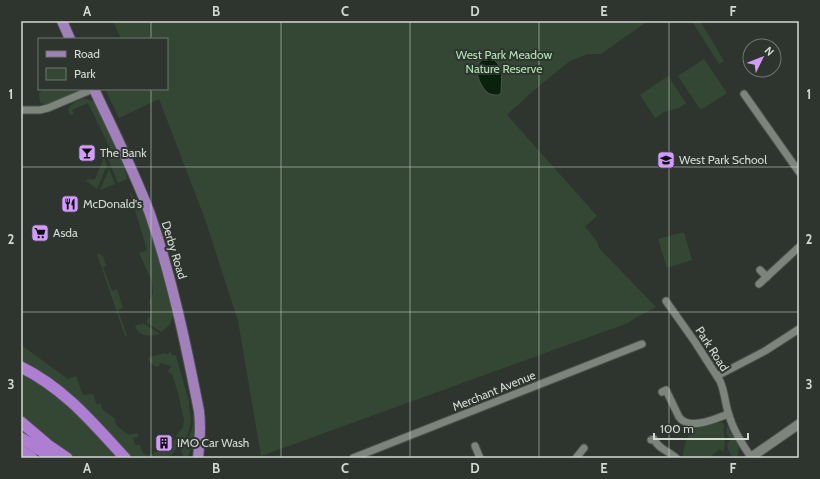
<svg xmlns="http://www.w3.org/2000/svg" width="820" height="479" viewBox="0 0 820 479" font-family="Cabin,sans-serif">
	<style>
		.green { fill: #334734 }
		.water { fill: #0a220c; stroke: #475948 }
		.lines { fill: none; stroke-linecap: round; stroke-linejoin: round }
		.minor-casing { stroke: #4b514c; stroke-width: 9 }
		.tertiary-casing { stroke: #4b514c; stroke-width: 11 }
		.primary-casing { stroke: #4b514c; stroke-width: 12 }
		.trunk-casing { stroke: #4b514c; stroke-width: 13 }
		.minor { stroke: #7c847c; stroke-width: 7 }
		.tertiary { stroke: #7c847c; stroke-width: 9 }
		.primary { stroke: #a280bc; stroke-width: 10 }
		.trunk { stroke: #ae7ed2; stroke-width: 11 }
		.grid { fill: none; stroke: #d4d8d4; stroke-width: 1; stroke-opacity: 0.55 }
		.labels { text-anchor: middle; stroke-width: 4; stroke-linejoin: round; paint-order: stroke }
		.park-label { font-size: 12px; fill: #b0e0b2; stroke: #2e352e }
		.poi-label { font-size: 12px; fill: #d4d8d4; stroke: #2e352e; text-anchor: start }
		.street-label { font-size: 12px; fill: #d4d8d4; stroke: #2e352e }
		.neatline { fill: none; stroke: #d4d8d4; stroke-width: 1.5 }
		.grid-label { font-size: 13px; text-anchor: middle; font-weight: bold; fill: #d4d8d4 }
	</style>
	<rect width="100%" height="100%" fill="#2e352e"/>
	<!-- green -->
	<g class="green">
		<path d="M113,21H648L601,54H588L570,61L533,91L507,115L597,216L585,227C590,233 598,240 599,248L656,307L635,318L628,323L261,456L238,321L205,219L159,99L119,118L105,89H167V39H121Z"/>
		<path d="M692,21H700L724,61L719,64Z"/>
		<path d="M704,59L727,93L704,108L700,109L678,76Z"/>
		<path d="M668,76L686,103L679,108L664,112L655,118L640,95Z"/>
		<path d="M44,89H79C72,93 54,104 46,104C43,104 43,104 40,102L39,93Z"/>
		<path d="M82,99C87,98 92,100 95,103L123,163L127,179L118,183L106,154L109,146L88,103L72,110L74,114L70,115C65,105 75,103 82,99Z"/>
		<path d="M104,158L107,165L97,189L85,180L95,179Z"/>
		<path d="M109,169L115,184L100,190Z"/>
		<path d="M129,190L144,213L157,254L173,315C171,325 169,326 161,332L146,322C152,315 152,310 149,302L153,293L152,281L139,253L147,250Z"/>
		<path d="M684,232L692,260L667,268L658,239Z"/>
		<path d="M97,254H99L103,256L106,266L103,267L112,291L117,289L123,308L118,310L127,336H125Z"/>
		<path d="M143,323L160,334C149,336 140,338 135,326L140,324L141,325Z"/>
		<path d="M21,345L68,379L76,376L83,395L93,394L97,405L100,403L103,410L114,418L117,426L129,435L137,433L138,434V437L133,438L135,445H140L143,453L148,455L152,453L153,454L162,448L165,451L173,445L172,442L177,438L176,436L183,427L184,420L178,393L172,374L168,372L171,366L161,363L158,367C153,365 147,363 149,357L165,353L166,354H168L169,352L170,351L172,355H175L176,356L189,402V406L191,422L188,434L181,445L176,449L173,453L167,458H131C110,437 93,412 70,393C55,381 38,372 21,362Z"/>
		<path d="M21,372L41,383L63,399L119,458H75L58,447L30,425L21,416Z"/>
		<path d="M193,413C199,428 194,445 187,458H184L181,450L191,432L193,425Z"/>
		<path d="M716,422L717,423L722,422L724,425C723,433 727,445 723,452L720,449L708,458H683C683,449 688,430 697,426C703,424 710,423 716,422Z"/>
		<path d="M727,426L730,430L729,433L731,432L733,435L732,436H733L739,447L738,455L734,458C729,454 728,449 727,444L730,440L727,434H726Z"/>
	</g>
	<!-- water -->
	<path class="water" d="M493,57L495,58L494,60C496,61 500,67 502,69L501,93L499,95C495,95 490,95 487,92C481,87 473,70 479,63C482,59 488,58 493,57Z"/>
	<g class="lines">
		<defs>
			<g id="minor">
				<path d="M744,94L799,172"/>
				<path d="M21,110H40L48,108L93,89"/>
				<path d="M760,270L767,277"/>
				<path d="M759,284L799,247"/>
				<path d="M666,301L695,342L720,381C725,392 725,404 729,415C733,430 742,444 751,457"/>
				<path d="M717,376L765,351L799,329"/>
				<path d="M662,392L666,390L679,417C689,431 715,419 728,414"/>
				<path d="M651,440L654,439C658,449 669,451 676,458"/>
				<path d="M475,446L480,458"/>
				<path d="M353,458L642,344"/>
				<path d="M576,458L584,448"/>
			</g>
			<path id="tertiary" d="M750,458L799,424"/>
			<g id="primary">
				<path d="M62,21L70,39"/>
				<path d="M94,89C113,130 134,171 150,214C172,278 186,345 199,411C201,428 200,442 198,458"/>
			</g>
			<g id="trunk">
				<path d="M21,367C65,389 92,422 125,458"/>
				<path d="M21,422L48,445L67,458"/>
				<path d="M21,438L53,458"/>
				<path d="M21,451L32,458"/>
			</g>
		</defs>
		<!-- minor casing -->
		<use href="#minor" class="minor-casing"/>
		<!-- tertiary casing -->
		<use href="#tertiary" class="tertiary-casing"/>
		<!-- primary casing -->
		<use href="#primary" class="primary-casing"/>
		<!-- trunk casing -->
		<use href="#trunk" class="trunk-casing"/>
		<!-- minor -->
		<use href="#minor" class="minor"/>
		<!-- tertiary -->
		<use href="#tertiary" class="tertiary"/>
		<!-- primary -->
		<use href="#primary" class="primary"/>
		<!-- trunk -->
		<use href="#trunk" class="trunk"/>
	</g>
	<!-- grid -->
	<path class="grid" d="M151,21V39M281,21V458M410,21V458M539,21V458M669,21V458M151,89V458M21,167H799M21,312H799"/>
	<!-- icons -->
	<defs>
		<symbol id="bar-square" viewBox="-11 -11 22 22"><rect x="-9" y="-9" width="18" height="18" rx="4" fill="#d39cfc" stroke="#2e352e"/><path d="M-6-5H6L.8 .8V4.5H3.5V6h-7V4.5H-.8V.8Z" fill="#111"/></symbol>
		<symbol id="school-square" viewBox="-11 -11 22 22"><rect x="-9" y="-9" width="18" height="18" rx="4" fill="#d39cfc" stroke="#2e352e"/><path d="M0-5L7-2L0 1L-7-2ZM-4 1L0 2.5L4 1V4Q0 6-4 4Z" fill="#111"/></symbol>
		<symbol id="restaurant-square" viewBox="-11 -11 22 22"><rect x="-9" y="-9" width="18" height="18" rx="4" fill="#d39cfc" stroke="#2e352e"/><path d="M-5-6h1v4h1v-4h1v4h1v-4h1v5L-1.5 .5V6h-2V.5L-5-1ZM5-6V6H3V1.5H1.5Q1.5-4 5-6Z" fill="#111"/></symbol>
		<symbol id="supermarket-square" viewBox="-11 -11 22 22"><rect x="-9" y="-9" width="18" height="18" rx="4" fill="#d39cfc" stroke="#2e352e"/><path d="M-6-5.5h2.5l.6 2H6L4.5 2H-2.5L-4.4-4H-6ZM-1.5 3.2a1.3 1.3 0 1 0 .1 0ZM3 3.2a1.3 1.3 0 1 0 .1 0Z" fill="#111"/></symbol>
		<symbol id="building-square" viewBox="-11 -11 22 22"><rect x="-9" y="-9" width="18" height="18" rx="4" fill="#d39cfc" stroke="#2e352e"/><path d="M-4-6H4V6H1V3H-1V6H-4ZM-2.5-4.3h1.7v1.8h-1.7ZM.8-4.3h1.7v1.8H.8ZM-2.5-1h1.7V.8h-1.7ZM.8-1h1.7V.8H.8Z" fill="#111"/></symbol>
	</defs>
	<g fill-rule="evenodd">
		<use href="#bar-square" x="77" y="143" width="20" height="20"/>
		<use href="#school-square" x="656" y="150" width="20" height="20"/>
		<use href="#restaurant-square" x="60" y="194" width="20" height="20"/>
		<use href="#supermarket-square" x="30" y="223" width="20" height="20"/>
		<use href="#building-square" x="154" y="433" width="20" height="20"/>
	</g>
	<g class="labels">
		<!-- park labels -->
		<g class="park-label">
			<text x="504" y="59">West Park Meadow<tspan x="504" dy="14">Nature Reserve</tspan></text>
		</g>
		<!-- poi labels -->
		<g class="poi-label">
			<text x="100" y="157">The Bank</text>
			<text x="679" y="164">West Park School</text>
			<text x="83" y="208">McDonald's</text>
			<text x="53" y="237">Asda</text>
			<text x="177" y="447">IMO Car Wash</text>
		</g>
		<!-- street labels -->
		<g class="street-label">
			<text transform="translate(174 250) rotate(73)" y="4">Derby Road</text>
			<text transform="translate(712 349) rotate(57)" y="4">Park Road</text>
			<text transform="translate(494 391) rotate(-22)" y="4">Merchant Avenue</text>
		</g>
	</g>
	<!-- border -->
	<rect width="820" height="479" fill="none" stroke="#2e352e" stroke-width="44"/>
	<!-- legend -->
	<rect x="38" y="38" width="130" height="52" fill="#2e352e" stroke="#707670"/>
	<rect x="46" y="51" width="20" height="6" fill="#a280bc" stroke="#707670"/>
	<text x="74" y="58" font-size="12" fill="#d4d8d4">Road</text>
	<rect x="46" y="68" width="20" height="12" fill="#334734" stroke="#707670"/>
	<text x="74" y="78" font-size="12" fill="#d4d8d4">Park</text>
	<!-- north arrow -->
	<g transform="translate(762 58) rotate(47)"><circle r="19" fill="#2e352e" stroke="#707670"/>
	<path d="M0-3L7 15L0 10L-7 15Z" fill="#d39cfc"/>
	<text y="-6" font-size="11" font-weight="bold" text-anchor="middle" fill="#d4d8d4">N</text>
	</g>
	<!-- scale -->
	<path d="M654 433v6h94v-6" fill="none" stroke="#d4d8d4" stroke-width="2"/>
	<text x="660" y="433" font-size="12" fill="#d4d8d4" stroke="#2e352e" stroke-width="3" paint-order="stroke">100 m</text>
	<rect x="22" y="22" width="776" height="435" class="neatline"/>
	<g class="grid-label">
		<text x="87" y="16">A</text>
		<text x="216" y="16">B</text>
		<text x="345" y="16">C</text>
		<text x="475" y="16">D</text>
		<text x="604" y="16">E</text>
		<text x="733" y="16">F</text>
		<text x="11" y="99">1</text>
		<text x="809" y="99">1</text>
		<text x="11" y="244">2</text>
		<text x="809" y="244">2</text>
		<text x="11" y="389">3</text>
		<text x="809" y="389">3</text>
		<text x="87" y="473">A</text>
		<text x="216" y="473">B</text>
		<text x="345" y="473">C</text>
		<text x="475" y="473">D</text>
		<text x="604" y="473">E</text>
		<text x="733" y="473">F</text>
	</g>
</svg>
